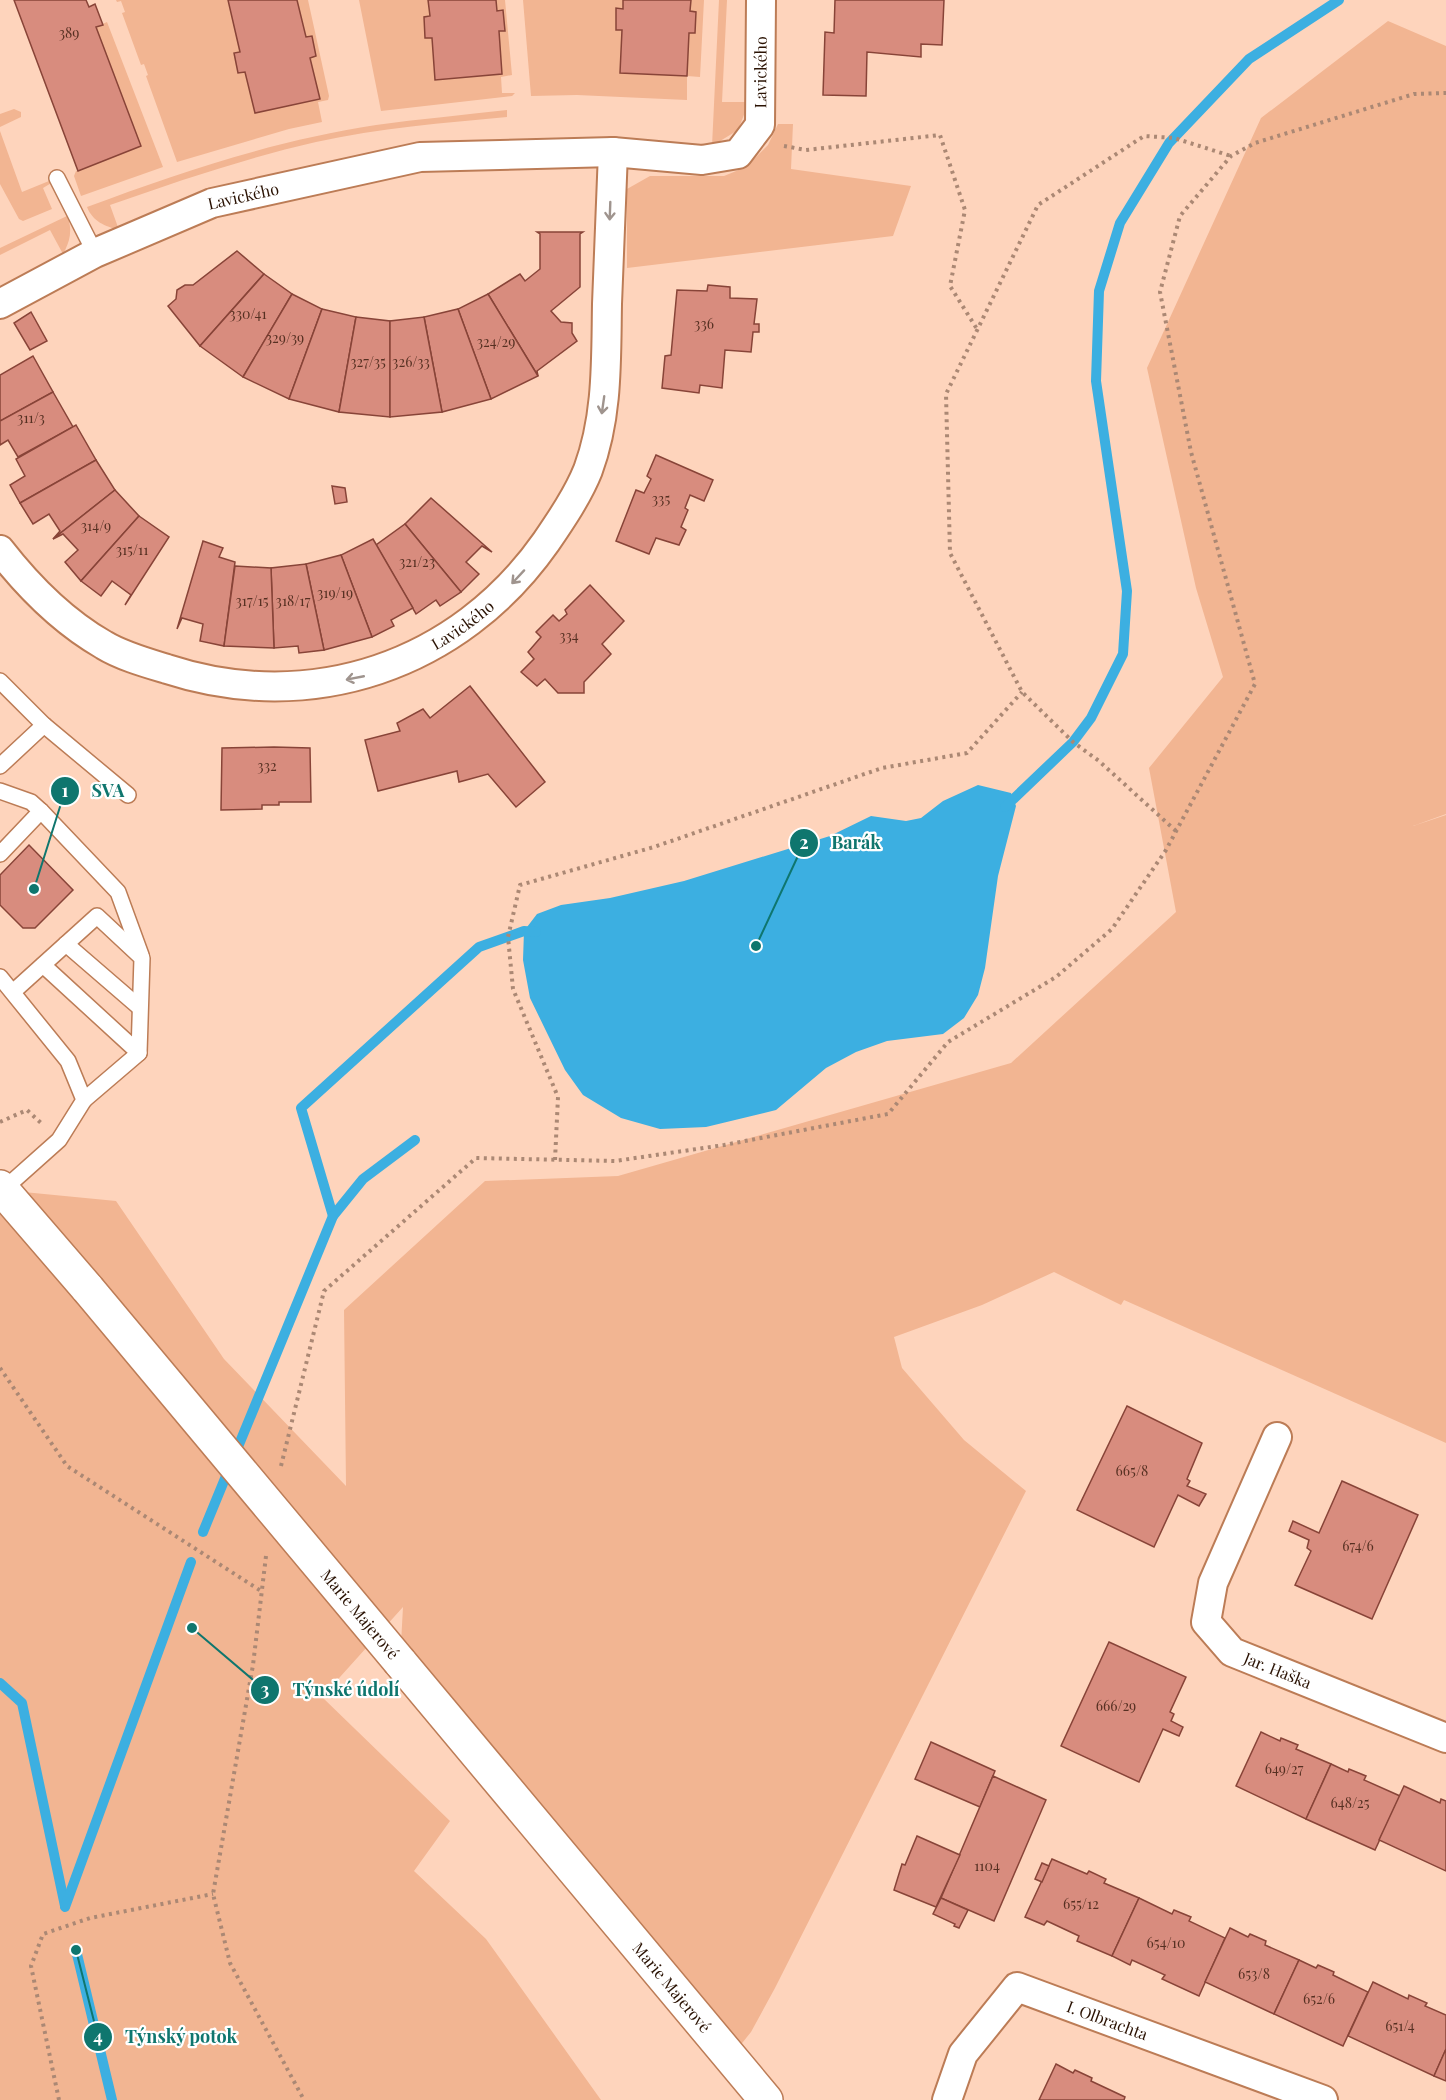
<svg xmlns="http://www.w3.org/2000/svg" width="1446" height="2100" viewBox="0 0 1446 2100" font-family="'Playfair Display',serif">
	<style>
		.green { fill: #f2b592 }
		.water { fill: #3cafe1 }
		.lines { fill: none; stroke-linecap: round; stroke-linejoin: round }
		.stream { stroke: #3cafe1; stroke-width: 10 }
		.building { fill: #d88c7e; stroke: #884438; stroke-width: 1.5 }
		.service-casing { stroke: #bc7c56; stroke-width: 18 }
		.minor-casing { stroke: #bc7c56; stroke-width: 32 }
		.tertiary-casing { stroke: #bc7c56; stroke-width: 36 }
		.path { stroke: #ab8874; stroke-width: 4; stroke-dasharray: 3 4.5; stroke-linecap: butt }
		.service { stroke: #fff; stroke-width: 15 }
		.minor { stroke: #fff; stroke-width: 28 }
		.tertiary { stroke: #fff; stroke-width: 33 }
		.tertiary-bridge-casing { stroke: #bc7c56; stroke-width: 36; stroke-linecap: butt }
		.tertiary-bridge { stroke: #fff; stroke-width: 33 }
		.oneway { stroke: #9f948e }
		.labels { text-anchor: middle; stroke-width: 4.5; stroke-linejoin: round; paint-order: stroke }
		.number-label { font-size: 14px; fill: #563022 }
		.street-label { font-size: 16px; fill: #2a1203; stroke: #fff }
		.leader { fill: none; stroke: #0f766e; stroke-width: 2 }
		.callout-dot { fill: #0f766e; stroke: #fff; stroke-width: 2 }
		.mark-label { font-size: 18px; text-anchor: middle; font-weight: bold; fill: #fff }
		.callout-label { font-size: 18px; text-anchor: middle; font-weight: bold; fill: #0f766e; stroke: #fff; stroke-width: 4.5; stroke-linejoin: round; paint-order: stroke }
	</style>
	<rect width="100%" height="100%" fill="#fed4bc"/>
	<!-- green -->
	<g class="green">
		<path d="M116,0H228L240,52L234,53L238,73L245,72L255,113L320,99L310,58L316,56L312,36L306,37L297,0H308L329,96L328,100L318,102L322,122L289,129L177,162L146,76L148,75L144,64L141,65L122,13L125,12L121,1L117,2Z"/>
		<path d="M359,0H428L430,16L424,17L425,38H432L436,80L502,74L499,31H505L503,10L497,11L496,0H505L512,75L501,77L502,93H515L512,96L381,111Z"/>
		<path d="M523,0H623V9H616V29L622,30L620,73L687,76L689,33H695L696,12L690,11L691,0H704L700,77L687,76V100L577,95L531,96Z"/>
		<path d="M719,0H727L722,102H749L738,130L712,146Z"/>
		<path d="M1388,21L1446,46V814L1413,826L1446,815V1443L1124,1300L1121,1305L1054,1272L982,1305L894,1337L902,1368L964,1440L1026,1491L775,1988L751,2032L730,2058L400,1662L403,1607L322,1697L450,1821L414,1871L486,1939L601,2100H0V1187L3,1190L116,1201L224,1359L346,1486L344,1310L485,1181L618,1176L1011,1063L1176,912L1149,768L1223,677L1196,588L1147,368L1261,118Z"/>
		<path d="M107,22L163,167L81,196L74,176L76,171L141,146L96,27Z"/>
		<path d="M14,109L21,112V117L0,127V114Z"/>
		<path d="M507,110V117C444,123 379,128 316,142C246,158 178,181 110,205L119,230C105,226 93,222 87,207C180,172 277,140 376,125C419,119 464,115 507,110Z"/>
		<path d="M778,124H793L791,169L911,186L893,236L627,268V189L650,176H724L746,167L768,145Z"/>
		<path d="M0,131L22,192L49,181L53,182L43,188L52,209L23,221L19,219L0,184Z"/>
		<path d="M67,216C73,229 70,242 63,254L50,230L0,255V248Z"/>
	</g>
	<!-- water -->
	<path class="water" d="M978,785L1011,793L1016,806L998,876L985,968L978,995L964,1018L943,1034L887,1041L856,1052L826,1068L776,1110L706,1127L660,1129L621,1118L583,1095L565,1070L530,998L523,960L524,931L537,914L561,905L610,898L684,881L830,836L871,816L906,821L921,818L943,801Z"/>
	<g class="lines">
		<!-- stream -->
		<g class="stream">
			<path d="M1005,807L1073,742L1091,718L1123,654L1127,591L1096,381L1099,291L1120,223L1169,143L1249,59L1339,0"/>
			<path d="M333,1216L301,1108L479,947L524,931L536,932"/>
			<path d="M203,1532L333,1216L363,1179L415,1140"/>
			<path d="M0,1683L22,1703L65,1906"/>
			<path d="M65,1907L191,1562"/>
			<path d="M76,1950L112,2100"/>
		</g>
	</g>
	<!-- building -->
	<g class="building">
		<path d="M14,0H86L89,7L95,4L103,25L96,27L141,146L78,171Z"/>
		<path d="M228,0H297L306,37L312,36L316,56L310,58L320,99L255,113L245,72L238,73L234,53L240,52Z"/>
		<path d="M428,0H496L497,11L503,10L505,31H499L502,74L435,80L432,38H425L424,17L430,16Z"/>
		<path d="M623,0H691L690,11L696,12L695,33H689L687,76L620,73L622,30H616V8L623,9Z"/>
		<path d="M835,0H944L942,45L921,44V57L867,52L866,96L823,95L825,32L834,33Z"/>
		<path d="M537,232H583L580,234V287L551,311L561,322L572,323V333L577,341L537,371L538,376L488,294L520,274L525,281L540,269V234Z"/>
		<path d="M237,251L264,274L200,346L168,306L176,299L177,290L185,285H193Z"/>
		<path d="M264,274L292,294L243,377L200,346Z"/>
		<path d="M708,285L730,287V298L757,299L754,324H759V332H753L751,352L725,350L722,388L700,385L699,393L662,388L665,356L671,355L677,290L707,291Z"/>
		<path d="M292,294L322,309L289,399L243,377Z"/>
		<path d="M488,294L538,376L491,399L458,309Z"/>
		<path d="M322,309L356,317L339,412L289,399Z"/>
		<path d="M458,309L491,399L442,412L424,317Z"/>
		<path d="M31,312L47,341L30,350L14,323Z"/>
		<path d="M356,317L390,321V417L339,412Z"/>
		<path d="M424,317L442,412L390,417V321Z"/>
		<path d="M33,356L53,392L0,421V375Z"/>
		<path d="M53,392L73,427L18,457L8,440L0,445V421Z"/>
		<path d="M76,425L96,460L20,503L10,485L25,476L16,459Z"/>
		<path d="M656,455L713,480L704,501L690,495L685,508L688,510L681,527L686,530L679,545L656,538L649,554L616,541L636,490L644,493L651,479L647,476Z"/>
		<path d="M96,460L115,490L53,539L60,531L49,514L33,524L20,503Z"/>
		<path d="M332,486L345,488L347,502L335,504Z"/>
		<path d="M115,490L139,516L81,581L65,562L78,550L63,534L53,539Z"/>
		<path d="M431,498L492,552L482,546L466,562L479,574L461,592L405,524Z"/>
		<path d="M139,516L169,537L125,605L131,595L112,581L101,596L81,581Z"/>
		<path d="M405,524L461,592L440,606L436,600L416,614L376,545Z"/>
		<path d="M373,539L413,608L391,620L394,626L372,637L341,555Z"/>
		<path d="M203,541L223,548L219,557L235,562L224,646L200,641L203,624L182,618L177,629Z"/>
		<path d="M341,555L372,637L324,650L306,564Z"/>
		<path d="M306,564L324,650L299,653L298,646L274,648L271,568Z"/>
		<path d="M235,566L271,568L274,648L224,646Z"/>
		<path d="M590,585L624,621L602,644L611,654L584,682V693H558L545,679L537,686L521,672L534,659L528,652L541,637L536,632L553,615L559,621L567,614L565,610Z"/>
		<path d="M470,686L545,782L516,807L488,774L459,782L457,771L378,791L365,740L400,731L397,723L423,709L430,718Z"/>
		<path d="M274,747L310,748L311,802H279V805H262V809L221,810L222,748Z"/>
		<path d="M29,845L73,890L35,928H23L0,905V875Z"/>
		<path d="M1127,1406L1202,1443L1187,1479L1190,1481L1187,1486L1206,1494L1199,1506L1178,1495L1154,1547L1077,1510Z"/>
		<path d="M1342,1481L1418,1515L1372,1619L1295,1585L1311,1551L1307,1548L1309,1540L1289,1531L1293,1521L1319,1533Z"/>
		<path d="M1109,1642L1186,1677L1170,1712L1174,1714L1171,1721L1183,1727L1179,1736L1163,1729L1139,1782L1061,1746Z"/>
		<path d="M1261,1732L1280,1741L1281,1738L1298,1745L1296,1749L1331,1764L1306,1819L1236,1786Z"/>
		<path d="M931,1742L995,1771L980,1807L915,1779Z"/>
		<path d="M1331,1764L1348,1772L1349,1769L1366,1776L1364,1780L1400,1796L1375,1850L1306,1819Z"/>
		<path d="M993,1776L1046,1800L994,1921L941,1898Z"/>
		<path d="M1404,1786L1440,1803L1441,1799L1446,1801V1871L1379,1840Z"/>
		<path d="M917,1836L960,1855L936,1907L894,1890L902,1864L905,1865Z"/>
		<path d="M1052,1859L1087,1874L1089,1871L1106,1879L1104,1883L1139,1898L1112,1956L1077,1941L1079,1936L1047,1921L1044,1925L1025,1917Z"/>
		<path d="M1042,1863L1049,1866L1042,1882L1035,1879Z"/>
		<path d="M941,1898L968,1910L959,1928L954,1926L955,1924L933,1914Z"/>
		<path d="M1139,1898L1172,1914L1174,1910L1191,1917L1189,1921L1225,1938L1199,1996L1162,1979L1165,1975L1132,1960L1130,1965L1112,1956Z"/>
		<path d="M1230,1928L1248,1937L1250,1934L1266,1941L1265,1945L1299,1960L1274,2014L1205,1982Z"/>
		<path d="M1299,1960L1316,1968L1318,1965L1334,1972L1333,1975L1368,1992L1343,2046L1274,2014Z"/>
		<path d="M1373,1982L1408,1999L1409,1995L1427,2003L1425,2006L1446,2015V2049L1434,2076L1348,2036Z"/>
		<path d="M1446,2049V2081L1434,2076Z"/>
		<path d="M1056,2064L1073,2073L1075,2070L1092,2078L1091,2081L1125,2097L1124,2100H1039Z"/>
	</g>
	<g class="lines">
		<defs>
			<g id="service">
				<path d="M57,178L95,253"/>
				<path d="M0,681L44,725L128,795"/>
				<path d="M0,766L44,725"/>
				<path d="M0,791L31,802L41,811L118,892L141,955"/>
				<path d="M0,854L41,811"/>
				<path d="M66,944L139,1007"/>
				<path d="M43,965L139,1053"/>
				<path d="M0,977L68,1061L84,1100L59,1140L3,1190"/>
				<path d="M14,991L97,916L142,958L139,1053L84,1100"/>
			</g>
			<g id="minor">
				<path id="s1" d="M0,304L95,253L212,203L420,157L613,152L702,160L738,154L760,125L761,0"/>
				<path id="s2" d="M0,550C28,586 64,622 104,645C122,656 147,663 167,669C311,716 459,666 546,542C561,520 578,495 588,470C608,416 606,360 607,304C609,253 611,203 613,152"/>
				<path id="s3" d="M1277,1437L1213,1583L1206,1622L1232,1652L1446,1738"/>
				<path id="s4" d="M947,2100L963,2054L1017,1987L1323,2100"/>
			</g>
			<g id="tertiary">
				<path d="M0,1187L88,1289"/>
				<path id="s5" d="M400,1662L766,2100"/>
			</g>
		</defs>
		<!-- service casing -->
		<use href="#service" class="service-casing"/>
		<!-- minor casing -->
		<use href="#minor" class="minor-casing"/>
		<!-- tertiary casing -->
		<use href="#tertiary" class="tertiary-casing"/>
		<!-- path -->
		<g class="path">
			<path d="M784,146L806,150L940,135L965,210L950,286L977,329"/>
			<path d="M1176,831L1099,761L1073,742L1022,692L950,553L946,394L1038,205L1144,136L1174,138L1231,156"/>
			<path d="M0,1122L27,1110L41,1123"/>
			<path d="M555,1160L558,1097L513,989L508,937L520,885L654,847L882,768L967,753L1022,692"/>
			<path d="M0,1368L67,1466L261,1591"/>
			<path d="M281,1466L324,1291L476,1158L615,1161L724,1145L888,1114L948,1042L1056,977L1112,929L1166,850L1255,684L1191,452L1160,292L1180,216L1231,156L1255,143L1414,94L1446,93"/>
			<path d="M266,1556L253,1665L213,1894L230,1963L304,2100"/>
			<path d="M59,2100L31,1966L43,1934L90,1918L213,1894"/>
		</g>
		<!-- service -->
		<use href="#service" class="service"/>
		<!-- minor -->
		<use href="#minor" class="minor"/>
		<!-- tertiary -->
		<use href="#tertiary" class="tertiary"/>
		<defs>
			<g id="tertiary-bridge">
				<path id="s6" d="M88,1289L400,1662"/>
			</g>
		</defs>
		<!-- tertiary-bridge casing -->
		<use href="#tertiary-bridge" class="tertiary-bridge-casing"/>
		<!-- tertiary-bridge -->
		<use href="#tertiary-bridge" class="tertiary-bridge"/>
	</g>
	<!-- one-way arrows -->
	<defs><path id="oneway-shaft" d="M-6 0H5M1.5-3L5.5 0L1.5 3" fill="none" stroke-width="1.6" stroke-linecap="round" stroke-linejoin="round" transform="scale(1.5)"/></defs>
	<g class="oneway">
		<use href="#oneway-shaft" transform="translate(610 211) rotate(92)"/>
		<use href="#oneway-shaft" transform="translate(603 405) rotate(98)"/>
		<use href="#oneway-shaft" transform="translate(518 577) rotate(133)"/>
		<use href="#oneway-shaft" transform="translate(355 678) rotate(169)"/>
	</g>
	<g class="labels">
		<!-- number labels -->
		<g class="number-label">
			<text x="69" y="38">389</text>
			<text x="248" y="319">330/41</text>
			<text x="704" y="329">336</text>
			<text x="285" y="343">329/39</text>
			<text x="496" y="347">324/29</text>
			<text x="368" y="367">327/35</text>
			<text x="411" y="367">326/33</text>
			<text x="31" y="423">311/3</text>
			<text x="661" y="504">335</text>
			<text x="96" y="531">314/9</text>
			<text x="132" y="555">315/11</text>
			<text x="417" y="567">321/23</text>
			<text x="335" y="598">319/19</text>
			<text x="252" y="606">317/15</text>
			<text x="293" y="606">318/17</text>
			<text x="569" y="641">334</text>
			<text x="267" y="771">332</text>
			<text x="1132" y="1476">665/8</text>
			<text x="1358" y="1551">674/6</text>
			<text x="1116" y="1711">666/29</text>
			<text x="1284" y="1774">649/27</text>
			<text x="1350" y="1808">648/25</text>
			<text x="987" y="1871">1104</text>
			<text x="1081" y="1909">655/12</text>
			<text x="1166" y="1948">654/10</text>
			<text x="1254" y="1979">653/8</text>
			<text x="1319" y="2004">652/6</text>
			<text x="1400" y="2031">651/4</text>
		</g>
		<!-- street labels -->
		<g class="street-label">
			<text dy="6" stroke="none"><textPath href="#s1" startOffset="856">Lavického</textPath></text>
			<text dy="6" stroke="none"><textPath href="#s1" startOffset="267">Lavického</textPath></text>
			<text dy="6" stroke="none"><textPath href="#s2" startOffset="520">Lavického</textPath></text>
			<text dy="6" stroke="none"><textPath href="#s6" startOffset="424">Marie Majerové</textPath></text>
			<text dy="6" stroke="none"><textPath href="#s3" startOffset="288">Jar. Haška</textPath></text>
			<text dy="6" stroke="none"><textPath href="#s5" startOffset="424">Marie Majerové</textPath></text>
			<text dy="6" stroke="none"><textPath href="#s4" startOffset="231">I. Olbrachta</textPath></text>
		</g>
	</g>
	<!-- callouts -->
	<path class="leader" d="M34 889L65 791M756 946L804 843M192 1628L265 1690M76 1950L98 2037"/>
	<g class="callout-dot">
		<circle cx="34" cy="889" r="6"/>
		<circle cx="756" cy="946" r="6"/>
		<circle cx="192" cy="1628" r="6"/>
		<circle cx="76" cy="1950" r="6"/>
		<circle cx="65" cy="791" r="15"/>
		<circle cx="804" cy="843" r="15"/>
		<circle cx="265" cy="1690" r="15"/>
		<circle cx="98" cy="2037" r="15"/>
	</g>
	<g class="mark-label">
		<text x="65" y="797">1</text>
		<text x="804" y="849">2</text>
		<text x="265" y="1696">3</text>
		<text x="98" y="2043">4</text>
	</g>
	<g class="callout-label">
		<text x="108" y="797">SVA</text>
		<text x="856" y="849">Barák</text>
		<text x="346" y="1696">Týnské údolí</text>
		<text x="181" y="2043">Týnský potok</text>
	</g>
</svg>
